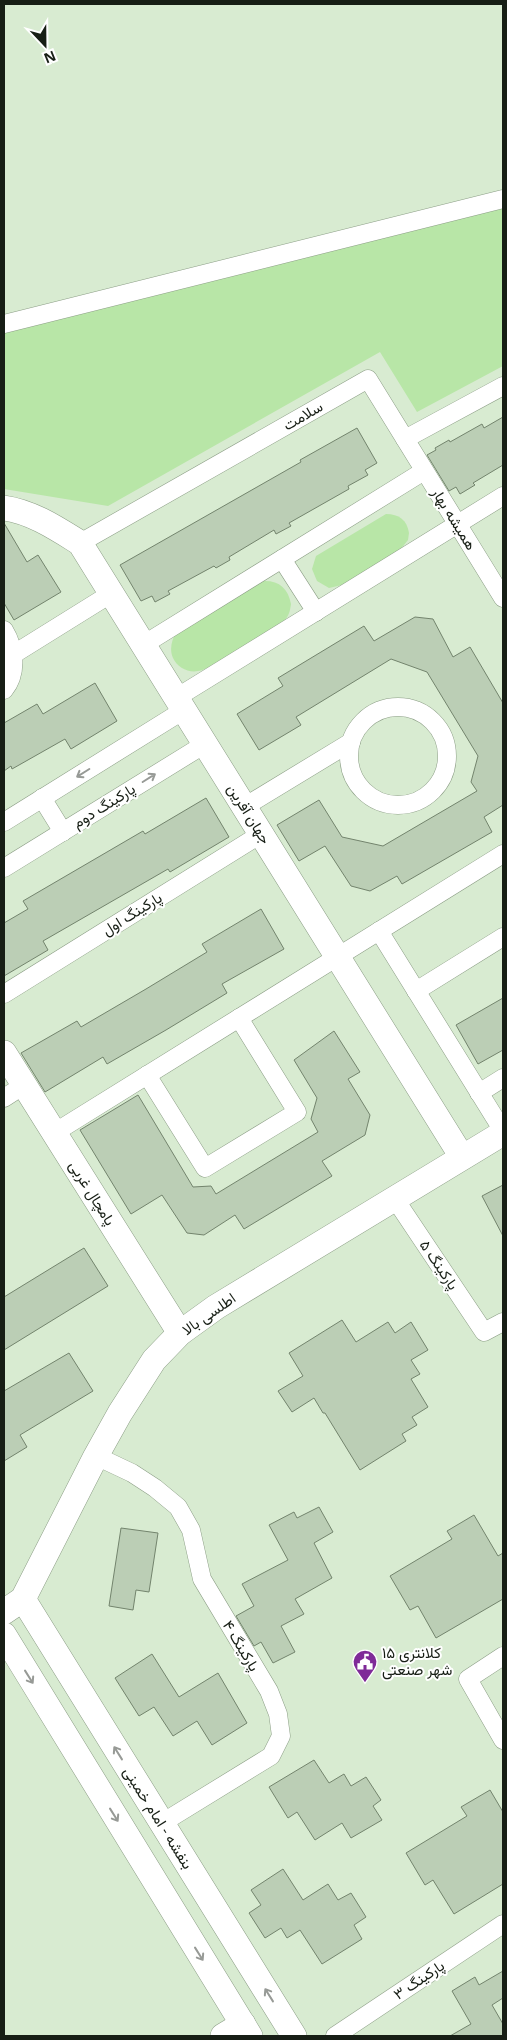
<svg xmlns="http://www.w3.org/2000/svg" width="507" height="2040" viewBox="0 0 507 2040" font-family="'Open Sans',Vazirmatn,sans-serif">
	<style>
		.green { fill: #b8e6a7 }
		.building { fill: #bbceb5; stroke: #73846d }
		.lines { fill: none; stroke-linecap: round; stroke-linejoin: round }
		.street-casing { stroke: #8c9e86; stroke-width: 19 }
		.secondary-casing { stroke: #8c9e86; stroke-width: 26 }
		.street { stroke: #fff; stroke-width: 18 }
		.secondary { stroke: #fff; stroke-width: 25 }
		.oneway { stroke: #979a96 }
		.labels { text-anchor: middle; stroke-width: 4; stroke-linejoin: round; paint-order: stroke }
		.street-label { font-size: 15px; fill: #171e15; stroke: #fff }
		.poi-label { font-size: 15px; fill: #171e15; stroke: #fff; text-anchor: start }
	</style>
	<rect width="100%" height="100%" fill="#d8ebd1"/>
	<!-- green -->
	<g class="green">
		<path d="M503,192V366L417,412L380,352L108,506L4,489V318Z"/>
		<path d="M386,514C399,514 407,520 409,533L408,540L400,550L342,585L329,588L317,581L312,569L316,556Z"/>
		<path d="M262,581C279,580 288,588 291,604C290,611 289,616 284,621C274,631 210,670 198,671C188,673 177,667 173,658C169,649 172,640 176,632Z"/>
	</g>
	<!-- building -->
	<g class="building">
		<path d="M503,417V465L473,483L475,485L460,494L456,487L449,491L427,455L436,450L435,448L449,440L450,442L482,424L484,428Z"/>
		<path d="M357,428L377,463L365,470L368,475L348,486L349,489L289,523L291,526L276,534L274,530L229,557L230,560L216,568L214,566L168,591L170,594L155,602L152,596L141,601L120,565L301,462L300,460Z"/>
		<path d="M4,523L27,562L38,555L61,592L14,620L4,603Z"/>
		<path d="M415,617L433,619L453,657L470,647L503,703V805L484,817L492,832L402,884L397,876L370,891L351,886L325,846L299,861L277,825L319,800L342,837L383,846L477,791L471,782L478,756L427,672L391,659L296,717L301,725L259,750L237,714L283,686L278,678L364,626L374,641Z"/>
		<path d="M95,683L117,721L71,749L65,739L12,769L11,766L4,771V723L37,704L43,714Z"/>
		<path d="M206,798L229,837L170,872L168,869L43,941L48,950L4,976V923L28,909L23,901L143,831L145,834Z"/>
		<path d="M261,909L284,949L222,984L227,993L166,1030L107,1064L103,1057L45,1092L21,1053L77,1021L81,1027L146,989L207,952L202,944Z"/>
		<path d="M503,998V1050L478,1064L456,1025Z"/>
		<path d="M334,1031L360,1072L348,1079L370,1115L365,1135L322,1161L332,1176L244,1229L235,1215L204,1235L187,1233L162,1195L131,1214L80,1130L138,1095L193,1187L211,1186L216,1194L318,1132L311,1119L317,1098L294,1060Z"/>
		<path d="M503,1185V1236L482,1196Z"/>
		<path d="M84,1248L108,1286L4,1350V1297Z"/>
		<path d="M342,1320L356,1342L388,1322L395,1333L411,1322L428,1350L411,1360L420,1374L411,1379L428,1407L412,1417L417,1425L402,1434L406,1441L360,1470L325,1413H323L314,1398L292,1412L278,1391L303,1376L289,1353Z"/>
		<path d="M69,1353L93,1391L20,1435L27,1447L4,1461V1391Z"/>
		<path d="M319,1507L333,1532L314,1543L332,1578L295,1599L304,1614L281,1626L295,1652L273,1663L261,1642L254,1646L236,1616L254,1606L242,1584L288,1560L269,1525L294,1512L297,1518Z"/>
		<path d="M474,1515L498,1556L503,1553V1599L436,1638L418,1606L410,1610L390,1576L452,1539L447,1531Z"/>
		<path d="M121,1528L158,1533L149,1592L136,1590L133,1610L109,1606Z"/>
		<path d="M152,1654L179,1697L218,1673L247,1723L212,1745L197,1721L173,1736L154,1707L139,1716L115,1678Z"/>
		<path d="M314,1760L329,1783L344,1774L351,1786L366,1777L381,1800L373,1806L382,1820L351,1838L342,1823L315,1840L297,1812L288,1818L269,1787Z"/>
		<path d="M490,1790L503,1812V1884L454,1914L433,1880L425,1885L406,1853L467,1816L461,1807Z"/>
		<path d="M283,1869L303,1900L328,1884L338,1900L351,1893L366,1917L354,1925L362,1939L322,1964L300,1930L287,1938L281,1928L265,1938L249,1913L261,1905L251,1890Z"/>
		<path d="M503,1971V1998L492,2005L503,2024V2036H450L471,2024L452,1991L475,1977L479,1985Z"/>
	</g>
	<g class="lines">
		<defs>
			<g id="street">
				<path d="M4,324L503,199"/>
				<path d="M405,439L503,598"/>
				<path d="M80,543L368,379L405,439L503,386"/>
				<path d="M282,559L316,612"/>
				<path d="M4,630C15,648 18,673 4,690"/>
				<path d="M143,645L424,471"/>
				<path d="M14,654L112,593"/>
				<path d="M176,698L503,496"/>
				<circle cx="398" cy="756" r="49"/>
				<path d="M42,798L63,832"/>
				<path d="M244,807L351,742"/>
				<path d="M4,822L184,710"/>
				<path d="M4,868L205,744"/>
				<path d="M379,931L503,1131"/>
				<path d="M416,991L503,937"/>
				<path d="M4,994L261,834"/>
				<path d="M147,1075L205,1168L297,1112L239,1018"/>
				<path d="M479,1093L503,1078"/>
				<path d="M4,1098L24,1085"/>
				<path d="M54,1133L503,854"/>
				<path d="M395,1199L484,1332L503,1322"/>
				<path d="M96,1456L132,1473L155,1488L178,1507L191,1530L202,1579L269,1691L278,1714L281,1736L271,1756L162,1823"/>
				<path d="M503,1656L468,1679L503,1740"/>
				<path d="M335,2036L503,1924"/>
			</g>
			<g id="secondary">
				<path d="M4,508C32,512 56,528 80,543L462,1157"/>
				<path d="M4,1053L180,1333"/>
				<path d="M23,1599L294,2036"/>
				<path d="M4,1612L23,1599L96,1456L120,1413L154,1360L180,1333L216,1307L503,1133"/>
				<path d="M4,1635L250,2036"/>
				<path d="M223,2036L243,2024"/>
			</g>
		</defs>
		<!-- street casing -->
		<use href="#street" class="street-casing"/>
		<!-- secondary casing -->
		<use href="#secondary" class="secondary-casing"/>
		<!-- street -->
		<use href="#street" class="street"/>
		<!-- secondary -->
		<use href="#secondary" class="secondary"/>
	</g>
	<!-- one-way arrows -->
	<defs><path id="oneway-shaft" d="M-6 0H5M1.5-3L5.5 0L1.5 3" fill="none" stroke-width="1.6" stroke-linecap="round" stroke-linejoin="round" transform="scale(1.25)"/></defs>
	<g class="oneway">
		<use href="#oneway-shaft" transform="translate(83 773) rotate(148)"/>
		<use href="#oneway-shaft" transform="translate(149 778) rotate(-32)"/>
		<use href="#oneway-shaft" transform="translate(29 1677) rotate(58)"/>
		<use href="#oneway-shaft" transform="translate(118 1753) rotate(-122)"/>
		<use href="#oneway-shaft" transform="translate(114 1815) rotate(58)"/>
		<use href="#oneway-shaft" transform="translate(199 1954) rotate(58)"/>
		<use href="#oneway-shaft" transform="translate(269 1995) rotate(-122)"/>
	</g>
	<!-- icons -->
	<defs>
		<symbol id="civic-pin" viewBox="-11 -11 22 30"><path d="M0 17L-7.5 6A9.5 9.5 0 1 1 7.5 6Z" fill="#7f2a98" stroke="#fff"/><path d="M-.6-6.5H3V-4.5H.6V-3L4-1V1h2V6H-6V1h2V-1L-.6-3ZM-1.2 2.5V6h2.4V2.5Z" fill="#fff"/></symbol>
	</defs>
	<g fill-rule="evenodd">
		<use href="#civic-pin" x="351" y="1648" width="28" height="38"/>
	</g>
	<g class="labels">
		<!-- street labels -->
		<g class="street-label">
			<text transform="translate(303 416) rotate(-30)" y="5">سلامت</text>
			<text transform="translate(454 519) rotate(58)" y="5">همیشه بهار</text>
			<text transform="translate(104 806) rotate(-32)" y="5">پارکینگ دوم</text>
			<text transform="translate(249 814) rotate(58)" y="5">جهان آفرین</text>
			<text transform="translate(132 914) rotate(-32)" y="5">پارکینگ اول</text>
			<text transform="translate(92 1193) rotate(58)" y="5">پامچال غربی</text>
			<text transform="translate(439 1265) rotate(56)" y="5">پارکینگ ۵</text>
			<text transform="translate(209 1314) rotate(-35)" y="5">اطلسی بالا</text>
			<text transform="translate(241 1646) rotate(59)" y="5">پارکینگ ۴</text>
			<text transform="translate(158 1818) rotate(58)" y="5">بنفشه - امام خمینی</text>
			<text transform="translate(419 1980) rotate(-34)" y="5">پارکینگ ۳</text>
		</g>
		<!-- poi labels -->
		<g class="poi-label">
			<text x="382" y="1658">کلانتری ۱۵<tspan x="382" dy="17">شهر صنعتی</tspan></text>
		</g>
	</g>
	<!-- border -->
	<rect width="507" height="2040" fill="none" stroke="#171e15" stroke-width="10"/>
	<!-- north arrow -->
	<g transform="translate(45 45) rotate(158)" stroke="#ffffff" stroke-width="4" paint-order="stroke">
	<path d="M0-4L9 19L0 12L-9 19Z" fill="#171e15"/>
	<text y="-8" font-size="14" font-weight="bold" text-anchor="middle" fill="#171e15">N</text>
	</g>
</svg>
